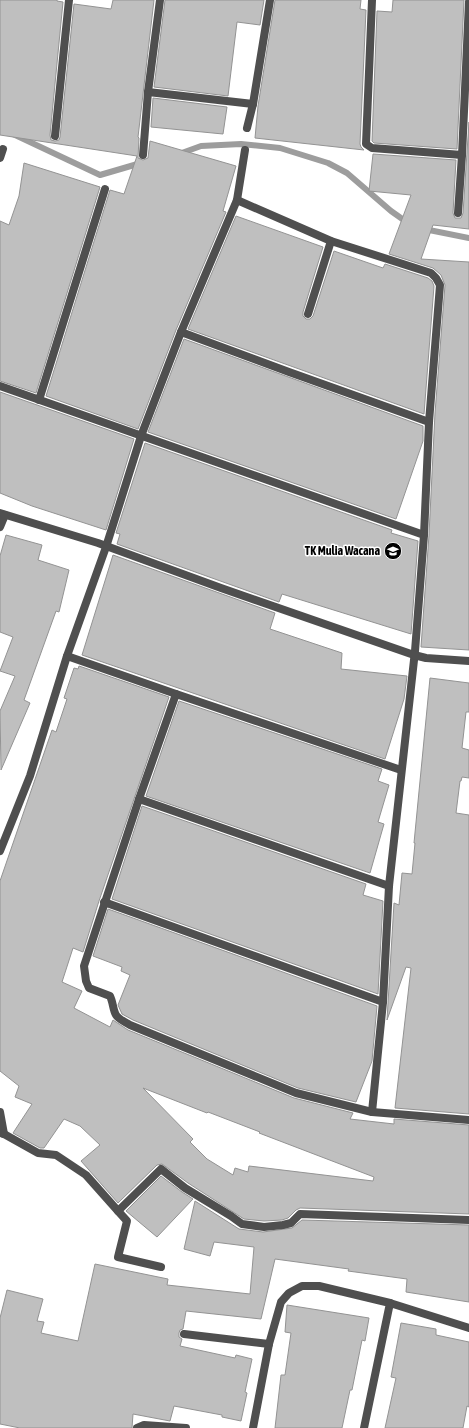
<svg xmlns="http://www.w3.org/2000/svg" width="469" height="1428" viewBox="0 0 469 1428" font-family="'Asap Condensed',sans-serif">
	<style>
		.lines { fill: none; stroke-linecap: round; stroke-linejoin: round }
		.stream { stroke: #9d9d9d; stroke-width: 6 }
		.building { fill: #bfbfbf; stroke: #939393; fill-rule: evenodd }
		.minor { stroke: #4f4f4f; stroke-width: 8 }
		.labels { text-anchor: middle; stroke-width: 3; stroke-linejoin: round; paint-order: stroke }
		.poi-label { font-size: 12px; font-weight: bold; fill: #000; stroke: #fff; text-anchor: end }
	</style>
	<rect width="100%" height="100%" fill="#fff"/>
	<g class="lines">
		<!-- stream -->
		<g class="stream">
			<path d="M0,128L100,175L141,163"/>
			<path d="M179,154L201,146L241,144L280,148L328,163L347,173L391,211L408,223"/>
			<path d="M424,229L469,238"/>
		</g>
	</g>
	<!-- building -->
	<g class="building">
		<path d="M0,0H57V1L63,2L50,135L51,140L55,141L59,140L60,137L74,4L111,9L113,0H154L138,137L139,138L138,158L143,160L148,158L150,141L236,166L223,211L226,212L176,330L138,429L46,396L110,190L124,194L137,156L0,135Z"/>
		<path d="M165,0H264L260,25L237,22L228,96L154,87Z"/>
		<path d="M275,0H361L360,9L366,10L360,144L361,147L364,150L255,138L258,106Z"/>
		<path d="M393,0H464L457,149L374,143L372,141L377,11L392,12Z"/>
		<path d="M153,98L227,107L223,134L151,127Z"/>
		<path d="M469,122V229L433,225L421,259L469,262V650L421,647L429,535L435,413L445,285L441,275L433,268L389,254L411,195L369,191L373,154L456,160L453,213L455,218H461L463,213Z"/>
		<path d="M24,163L100,187L36,393L0,381V221L9,225L19,196Z"/>
		<path d="M236,216L323,247L303,312V316L306,319H310L313,316L334,251L383,268L385,264L428,278L432,281L434,286L424,414L188,329Z"/>
		<path d="M184,339L423,426V441L396,519L148,432Z"/>
		<path d="M0,392L134,439L106,530L32,506L0,493Z"/>
		<path d="M145,443L392,530L391,533L418,541L411,634L282,594L279,602L117,544L120,534L116,533Z"/>
		<path d="M6,535L42,545L38,560L69,570L59,612L56,611L24,700L30,703L1,770L0,711L15,676L0,671L13,637L0,632V556Z"/>
		<path d="M113,555L275,613L270,629L342,653L341,669L407,676L404,699L385,759L82,655Z"/>
		<path d="M79,666L169,697L99,901L83,952L73,948L62,982L82,991L74,1008L110,1027L113,1020L128,1030L294,1098L353,1113L350,1119L394,1124V1119L469,1125V1214L300,1208L296,1210L288,1218L282,1220L264,1221L244,1219L188,1183L162,1164L157,1165L118,1203L81,1161L100,1145L80,1126L64,1119L44,1148H40L13,1133L32,1104L15,1097L19,1086L0,1071V881L52,730L56,732L67,699L64,698L74,668L78,669ZM143,1088L207,1113L208,1112L260,1132L259,1133L374,1177L373,1181L249,1166L248,1172L235,1168L233,1175L207,1159L190,1142L193,1139Z"/>
		<path d="M430,678L469,683V712H466L462,748L469,750V778L462,777L461,781H460L456,813L469,815V1114L395,1108L411,968L406,967L387,1020L394,903L399,905L402,873L412,874L415,843H414Z"/>
		<path d="M179,701L382,769L378,781L389,785L378,822L384,824L370,873L146,796Z"/>
		<path d="M142,806L366,884L363,895L383,901L378,994L112,899Z"/>
		<path d="M108,909L377,1006L372,1061L356,1102L298,1088L133,1020L122,1014L118,1005L130,975L121,971L122,967L93,956Z"/>
		<path d="M161,1176L182,1192L193,1199L157,1237L126,1211Z"/>
		<path d="M195,1201L239,1229L263,1232L292,1228L302,1220L469,1225V1302L406,1292L407,1279L348,1271L349,1269L275,1259L261,1319L186,1311L183,1329L180,1330L179,1333V1337L182,1339L180,1346L235,1358L236,1355L252,1359L245,1392L247,1393L241,1421L222,1417V1415L174,1406L170,1421L133,1414L132,1428H20L0,1424V1318L7,1290L43,1299L37,1321L44,1322L41,1333L78,1341L95,1264L168,1279L167,1285L250,1294L254,1247L214,1242L210,1256L184,1249Z"/>
		<path d="M287,1305L369,1318L365,1341L362,1340L352,1390H350L342,1428H275L281,1375H285L291,1333L285,1332Z"/>
		<path d="M401,1323L436,1329V1335L469,1342V1407L467,1406L463,1428H385L396,1378L391,1377Z"/>
	</g>
	<g class="lines">
		<!-- minor -->
		<g class="minor">
			<path d="M372,0L366,144L372,148L462,155"/>
			<path d="M148,92L253,104"/>
			<path d="M247,128L253,104L270,0"/>
			<path d="M55,136L69,0"/>
			<path d="M143,155L148,92L160,0"/>
			<path d="M0,158L3,149"/>
			<path d="M237,200L331,241L431,273L436,278L440,285L429,422L424,535L415,651L389,886L383,1002L372,1112"/>
			<path d="M458,213L462,155L469,2"/>
			<path d="M308,314L331,241"/>
			<path d="M181,332L289,372L429,422"/>
			<path d="M0,386L424,535"/>
			<path d="M39,400L105,189"/>
			<path d="M0,513L98,543L221,588L414,655L426,658L469,661"/>
			<path d="M0,527L5,515"/>
			<path d="M67,656L176,694L401,770"/>
			<path d="M176,694L139,799L84,966L86,981L89,988L110,996C113,1002 113,1010 116,1015C119,1020 126,1022 130,1025L296,1093L372,1112L469,1120"/>
			<path d="M139,799L389,886"/>
			<path d="M0,851L30,776L67,656L106,547L141,436L181,332L237,200L245,150"/>
			<path d="M104,902L383,1002"/>
			<path d="M0,1112L4,1134"/>
			<path d="M0,1133L4,1134L38,1153L56,1155L86,1175L118,1211L161,1169L185,1188L231,1216L242,1224L264,1227L283,1225L291,1223L300,1214L469,1220"/>
			<path d="M118,1211L127,1221L118,1257L161,1267"/>
			<path d="M390,1303L469,1328"/>
			<path d="M184,1334L269,1344"/>
			<path d="M137,1428L144,1425L186,1428"/>
			<path d="M253,1428L269,1344L281,1302L289,1293L302,1286H319L390,1303L364,1428"/>
		</g>
	</g>
	<!-- icons -->
	<defs>
		<symbol id="school-disc" viewBox="-11 -11 22 22"><circle r="9.5" fill="#000" stroke="#fff"/><path d="M0-5L7-2L0 1L-7-2ZM-4 1L0 2.5L4 1V4Q0 6-4 4Z" fill="#fff"/></symbol>
	</defs>
	<g fill-rule="evenodd">
		<use href="#school-disc" x="383" y="541" width="20" height="20"/>
	</g>
	<g class="labels">
		<!-- poi labels -->
		<g class="poi-label">
			<text x="380" y="555">TK Mulia Wacana</text>
		</g>
	</g>
</svg>
